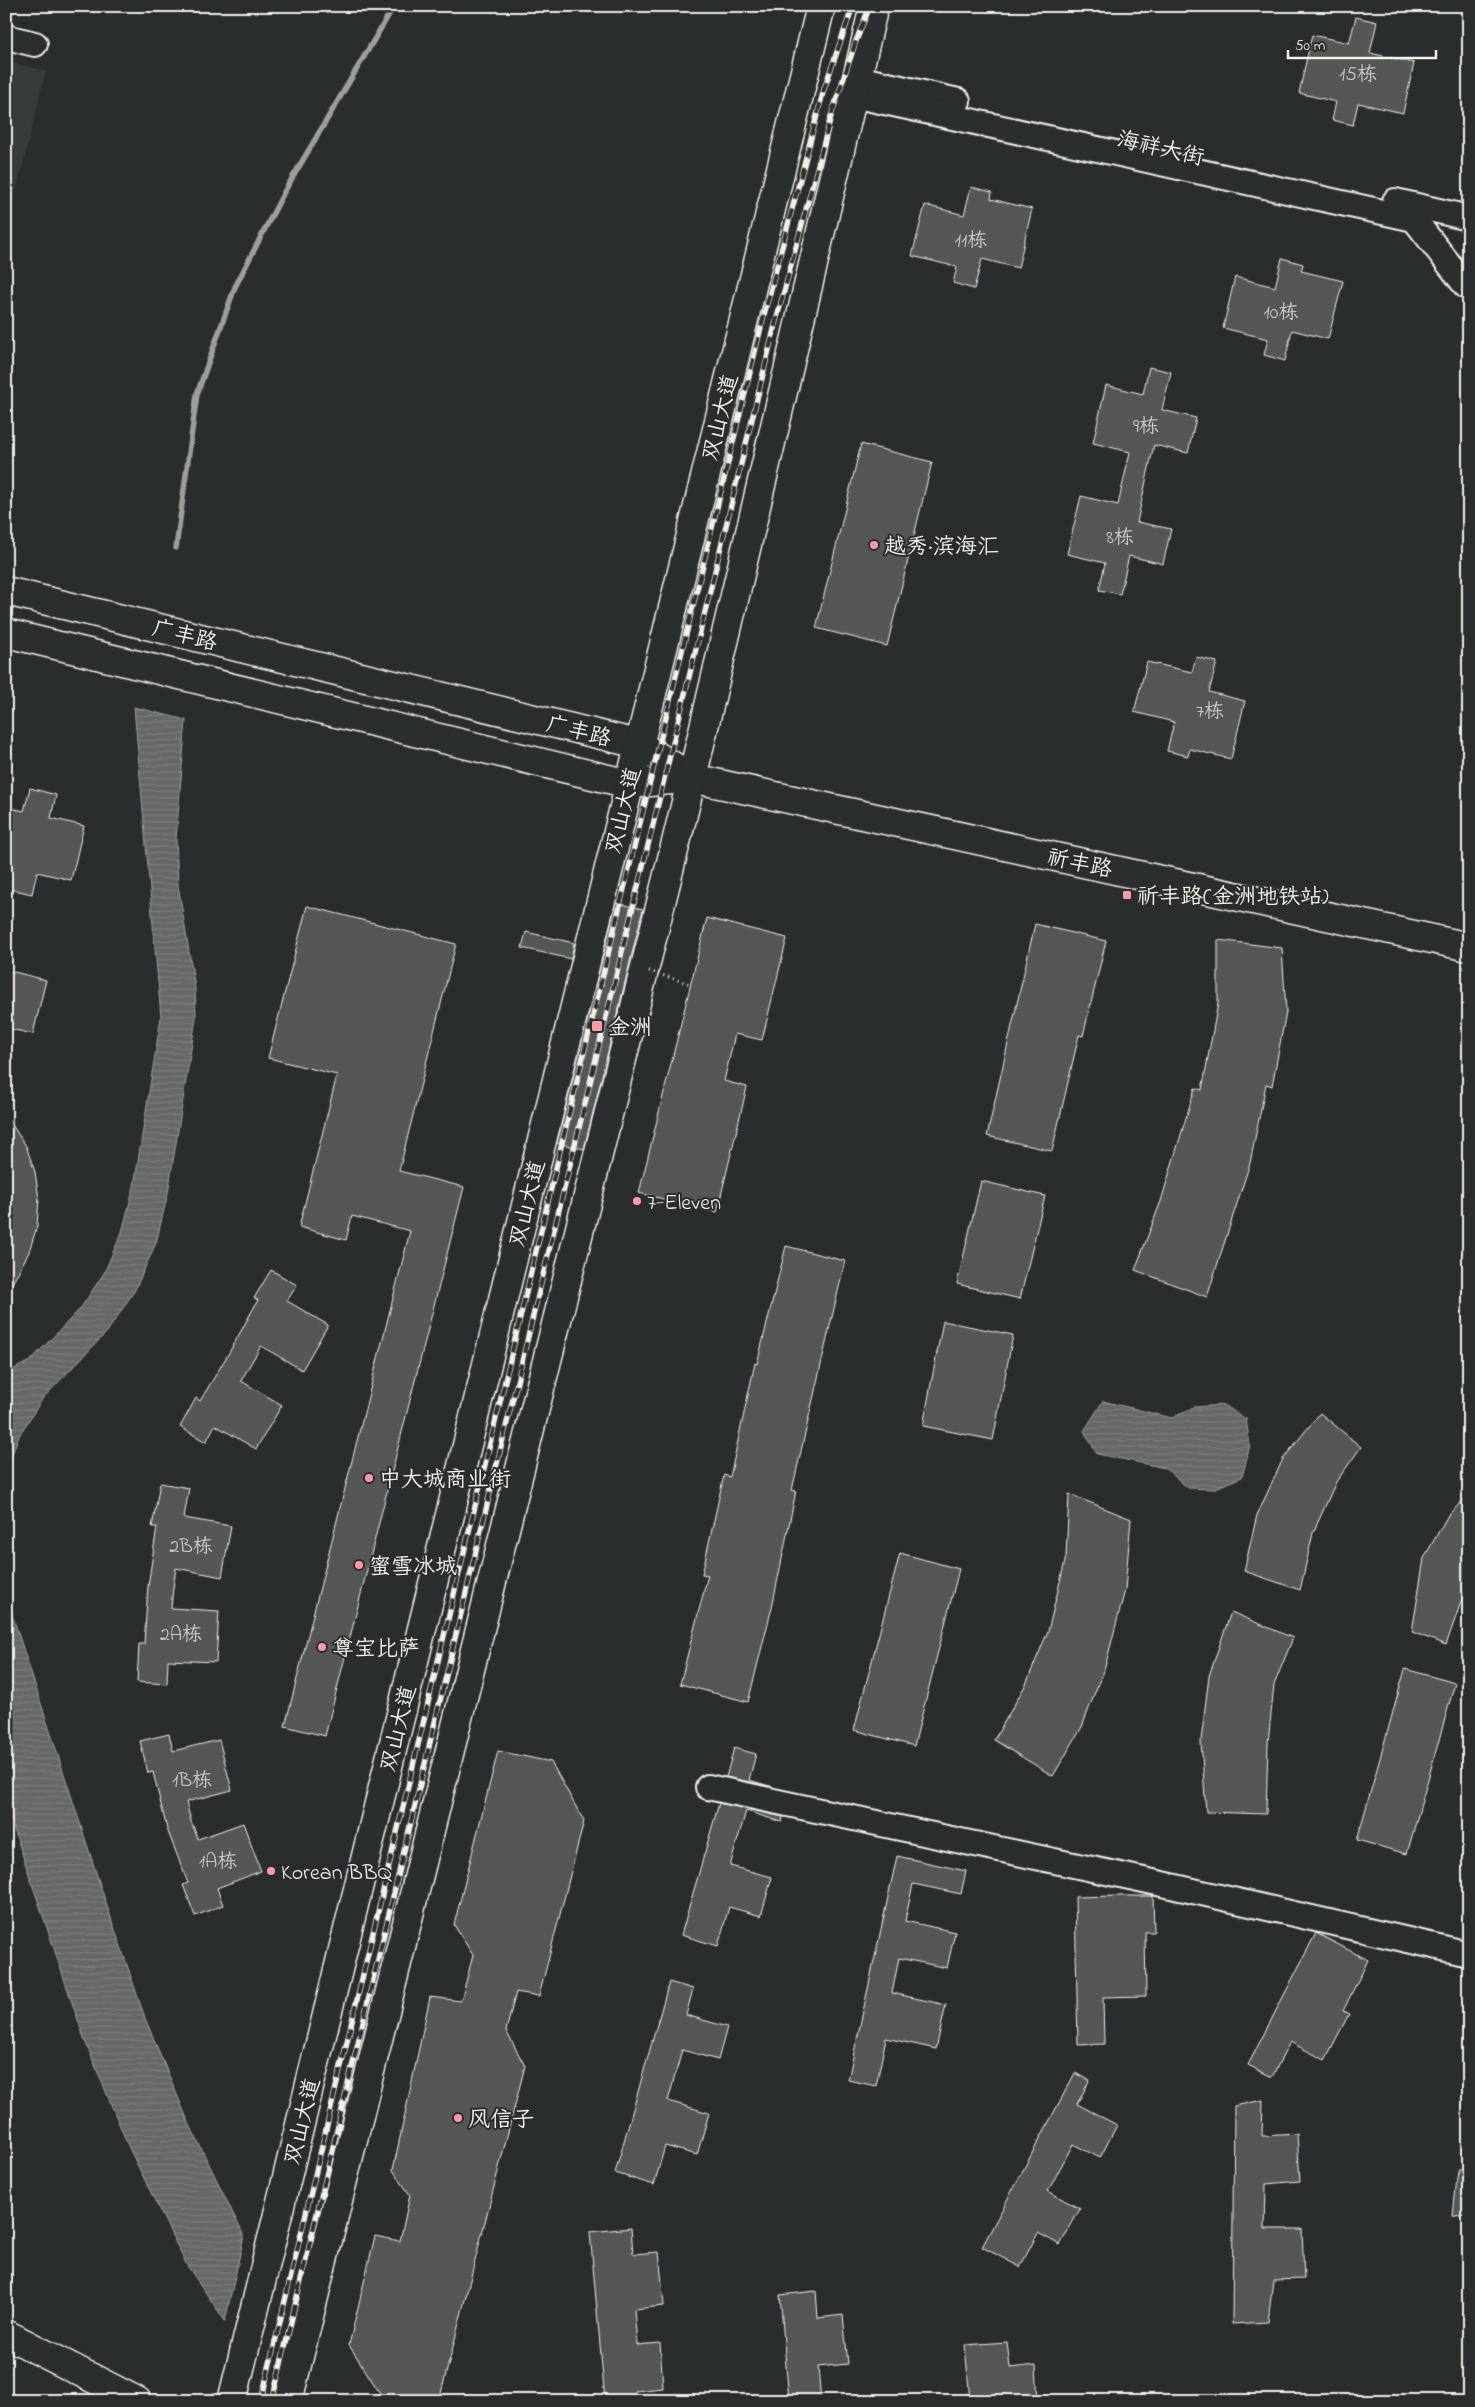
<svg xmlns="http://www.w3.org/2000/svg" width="1475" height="2407" viewBox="0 0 1475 2407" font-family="'Indie Flower','LXGW WenKai TC',sans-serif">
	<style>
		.built { fill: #373a3a }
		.water { fill: url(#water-rules); stroke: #9f9f9a }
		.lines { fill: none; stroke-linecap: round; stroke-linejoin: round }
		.stream { stroke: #9f9f9a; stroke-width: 5.5 }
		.building { fill: #555756; stroke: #f4f1e8 }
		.minor-casing { stroke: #f4f1e8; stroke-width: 28 }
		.tertiary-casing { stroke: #f4f1e8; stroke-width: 31 }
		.primary-casing { stroke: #f4f1e8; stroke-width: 31 }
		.minor { stroke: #2a2d2e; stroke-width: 24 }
		.tertiary { stroke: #2a2d2e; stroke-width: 28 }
		.primary { stroke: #2a2d2e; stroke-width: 28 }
		.rail-casing { stroke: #f4f1e8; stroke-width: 5.5 }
		.rail { stroke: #2a2d2e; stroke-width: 4; stroke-dasharray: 11; stroke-linecap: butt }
		.path-bridge { stroke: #f4f1e8; stroke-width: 3; stroke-dasharray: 1 4; stroke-linecap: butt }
		.poi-dot { fill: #ff9aa2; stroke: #2a2d2e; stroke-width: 2 }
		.labels { text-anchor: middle; stroke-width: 4; stroke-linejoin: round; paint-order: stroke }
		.number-label { font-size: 20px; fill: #cccac4 }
		.street-label { font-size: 22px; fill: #f4f1e8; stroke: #2a2d2e }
		.poi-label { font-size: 22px; fill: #f4f1e8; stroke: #2a2d2e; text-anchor: start }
	</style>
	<defs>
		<pattern id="water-rules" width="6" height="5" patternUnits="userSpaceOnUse" patternTransform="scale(1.25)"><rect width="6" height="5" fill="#676866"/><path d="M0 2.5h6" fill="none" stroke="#7d7e7c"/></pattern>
	</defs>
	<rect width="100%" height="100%" fill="#2a2d2e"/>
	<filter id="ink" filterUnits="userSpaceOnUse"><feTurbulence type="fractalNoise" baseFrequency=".02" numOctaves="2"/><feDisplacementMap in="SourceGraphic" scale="10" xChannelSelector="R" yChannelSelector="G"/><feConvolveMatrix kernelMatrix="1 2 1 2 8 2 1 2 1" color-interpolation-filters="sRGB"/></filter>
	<g filter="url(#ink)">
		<!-- built -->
		<path class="built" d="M6,61L46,71L6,233Z"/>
		<!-- water -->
		<g class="water">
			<path d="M134,707L186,720L176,839L178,885L195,988L196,1018L168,1193L156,1243L135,1290L107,1332L43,1398L20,1434L6,1469V1373L30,1361L80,1309L104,1273L122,1232L134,1186L161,1017Z"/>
			<path d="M1103,1401L1172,1418L1194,1407L1224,1405L1246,1419L1250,1445L1242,1477L1213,1489L1188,1488L1165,1468L1097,1454L1084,1431Z"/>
			<path d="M6,1596L109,1912L145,2018L188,2121L244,2236L225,2321L186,2264L129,2148L85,2041L6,1806Z"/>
		</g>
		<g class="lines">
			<!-- stream -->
			<path class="stream" d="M176,548L197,394L235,287L284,192L394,6"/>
		</g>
		<!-- building -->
		<g class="building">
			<path d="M1356,17L1377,22L1370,53L1414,63L1403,113L1358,103L1353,125L1332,120L1336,102L1299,93L1312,35L1349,43Z"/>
			<path d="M971,187L992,192L991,199L1032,209L1018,268L982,259L974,289L953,283L957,267L912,256L925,205L964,215Z"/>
			<path d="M1282,258L1303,264L1301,271L1343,281L1328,339L1292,330L1285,361L1264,355L1268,339L1223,328L1235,277L1275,287Z"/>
			<path d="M1149,367L1171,372L1162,410L1196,418L1188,453L1154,445L1137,522L1171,529L1163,564L1129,556L1120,594L1099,590L1105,563L1067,554L1081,496L1118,505L1130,452L1093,443L1106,385L1143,394Z"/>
			<path d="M861,444L932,462L887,646L816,628Z"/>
			<path d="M1196,657L1217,662L1209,692L1245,701L1231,759L1190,749L1188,756L1167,751L1174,722L1134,712L1147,662L1192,672Z"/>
			<path d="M30,788L56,795L51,818L84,826L71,880L37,872L32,894L6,888L11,865L6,864V807L24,811Z"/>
			<path d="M616,903L643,909L584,1149L557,1143Z"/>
			<path d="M307,906L456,944L399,1171L464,1187L325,1736L285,1726L410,1231L352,1216L346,1240L299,1227L337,1075L268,1058Z"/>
			<path d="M707,918L787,938L762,1040L735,1034L724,1081L747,1087L717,1212L639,1193Z"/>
			<path d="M1035,924L1106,941L1083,1036L1079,1035L1052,1151L987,1136Z"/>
			<path d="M526,932L574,943L571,959L522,948Z"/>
			<path d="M1218,940L1282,948L1286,1012L1272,1086L1266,1084L1250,1163L1207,1297L1135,1270L1161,1201L1195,1088L1202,1090L1218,1003Z"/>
			<path d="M6,970L46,980L33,1034L6,1028Z"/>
			<path d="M6,1116L26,1146L35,1172L39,1199L37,1226L29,1252L6,1295Z"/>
			<path d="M981,1181L1045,1196L1020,1299L957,1284Z"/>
			<path d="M786,1246L845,1261L792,1490L796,1491L772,1607L748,1702L680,1684L708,1575L702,1574L724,1475L730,1477L755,1363L757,1364Z"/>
			<path d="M271,1270L297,1285L287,1301L328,1325L302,1370L261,1346L251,1363L241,1381L282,1405L256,1449L215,1425L206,1442L180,1427L196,1398L200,1401L230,1351L258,1300L254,1298Z"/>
			<path d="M943,1321L1013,1335L993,1440L923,1426Z"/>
			<path d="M1320,1413L1361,1447L1336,1482L1313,1533L1300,1590L1244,1571L1257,1515L1283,1459Z"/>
			<path d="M160,1483L189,1488L184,1518L231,1526L222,1577L176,1568L173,1588L171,1608L219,1611L216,1662L168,1660L167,1684L137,1682L139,1644H144L148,1586L157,1527H152Z"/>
			<path d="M1069,1494L1131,1519L1125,1590L1106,1663L1082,1727L1053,1776L994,1740L1026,1684L1048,1631L1066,1557Z"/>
			<path d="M1469,1495V1579L1446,1645L1412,1632L1424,1558L1448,1515Z"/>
			<path d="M900,1553L959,1569L914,1746L854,1730Z"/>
			<path d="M1231,1612L1293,1638L1274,1685L1268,1743L1266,1814L1206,1812L1201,1741L1209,1676Z"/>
			<path d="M1405,1669L1455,1683L1407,1854L1357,1840Z"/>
			<path d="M169,1734L173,1751L219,1740L232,1790L186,1802L191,1821L198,1839L243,1823L261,1871L217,1888L223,1905L195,1916L183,1885L188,1883L167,1829L153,1772L148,1773L140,1741Z"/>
			<path d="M734,1748L756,1754L749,1780L773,1787L726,1777Z"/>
			<path d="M498,1751L551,1762L584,1821L539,1996L516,1992L506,2031L525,2066L439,2401H385L349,2345L375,2236L400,2241L410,2195L393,2170L430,1997L461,2001L473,1955L454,1925Z"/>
			<path d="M719,1803L783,1817L782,1822L746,1811L730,1866L772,1877L761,1916L729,1907L718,1946L681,1935Z"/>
			<path d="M897,1856L966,1871L961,1894L913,1884L905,1921L955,1932L947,1968L899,1958L892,1993L946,2005L936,2049L886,2038L876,2086L848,2080Z"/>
			<path d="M1117,1896H1153L1154,1932H1145L1146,1996L1103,1997L1104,2044L1078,2045L1075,1897Z"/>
			<path d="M1316,1933L1368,1960L1343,2011L1349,2014L1325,2060L1290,2042L1272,2077L1248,2065Z"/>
			<path d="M669,1982L693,1989L686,2015L727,2027L718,2060L682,2050L668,2101L709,2113L697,2155L665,2146L654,2185L615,2173Z"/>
			<path d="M1075,2073L1090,2080L1077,2104L1117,2125L1100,2158L1073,2144L1048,2191L1080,2209L1060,2245L1038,2233L1020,2267L982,2247Z"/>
			<path d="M1263,2100L1262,2136L1297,2134L1300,2181L1266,2184L1265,2229H1302L1304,2279L1273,2280L1268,2322L1232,2324L1234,2106Z"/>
			<path d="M1458,2169H1469V2217L1453,2215Z"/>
			<path d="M631,2228L633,2254L659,2252L664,2306L634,2309L637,2345L660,2343L663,2388L635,2391L636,2401H605L590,2232Z"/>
			<path d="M816,2291L818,2318L843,2315L848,2364L818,2367L821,2401H789L780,2295Z"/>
			<path d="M1007,2342L1010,2368L1036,2365L1038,2401H970L965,2345Z"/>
		</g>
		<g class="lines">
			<defs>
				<g id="minor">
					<path d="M6,37L35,44"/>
					<path d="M857,78L958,101"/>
					<path d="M853,95L1414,219L1466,286L1469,287"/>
					<path d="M1395,201L1469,218"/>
					<path d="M708,1787L1167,1885L1469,1954"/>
				</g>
				<g id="tertiary">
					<path d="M6,591L638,744L692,778"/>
					<path d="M6,633L629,784L692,778L1469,947"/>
					<path d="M232,2401L821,6"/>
					<path d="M288,2401L692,778L874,6"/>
				</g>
				<path id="primary" d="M6,2334L137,2401"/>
			</defs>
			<!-- minor casing -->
			<use href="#minor" class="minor-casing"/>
			<!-- tertiary casing -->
			<use href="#tertiary" class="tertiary-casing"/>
			<!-- primary casing -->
			<use href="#primary" class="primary-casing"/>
			<!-- minor -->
			<use href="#minor" class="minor"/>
			<!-- tertiary -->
			<use href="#tertiary" class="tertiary"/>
			<!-- primary -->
			<use href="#primary" class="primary"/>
			<defs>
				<g id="rail">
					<path d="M261,2401L560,1151L764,315L824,89L853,6"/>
					<path d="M272,2401L494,1476L775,325L831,116L856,41L870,6"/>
				</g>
			</defs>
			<!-- rail casing -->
			<use href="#rail" class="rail-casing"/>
			<!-- rail -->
			<use href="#rail" class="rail"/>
			<!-- path-bridge -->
			<path class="path-bridge" d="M649,971L690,984"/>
		</g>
	</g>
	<!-- markers -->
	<g class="poi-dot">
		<circle cx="874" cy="545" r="5"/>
		<rect x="1122" y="890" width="10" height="10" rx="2.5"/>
		<rect x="591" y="1020" width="12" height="12" rx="2.5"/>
		<circle cx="637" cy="1201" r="5"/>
		<circle cx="369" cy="1478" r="5"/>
		<circle cx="359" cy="1565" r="5"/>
		<circle cx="322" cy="1647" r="5"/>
		<circle cx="271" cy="1871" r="5"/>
		<circle cx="458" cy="2118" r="5"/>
	</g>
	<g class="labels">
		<!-- number labels -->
		<g class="number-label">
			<text x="1358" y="80">15栋</text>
			<text x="971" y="246">11栋</text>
			<text x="1281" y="318">10栋</text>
			<text x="1146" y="432">9栋</text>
			<text x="1120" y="543">8栋</text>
			<text x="1210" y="717">7栋</text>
			<text x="191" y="1552">2B栋</text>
			<text x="181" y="1640">2A栋</text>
			<text x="192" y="1786">1B栋</text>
			<text x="218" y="1867">1A栋</text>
		</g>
		<!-- street labels -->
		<g class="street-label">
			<text transform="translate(1161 147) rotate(13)" y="8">海祥大街</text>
			<text transform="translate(719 417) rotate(-76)" y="8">双山大道</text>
			<text transform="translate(185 634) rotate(14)" y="8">广丰路</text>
			<text transform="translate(579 730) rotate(14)" y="8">广丰路</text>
			<text transform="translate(622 810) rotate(-76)" y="8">双山大道</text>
			<text transform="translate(1080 862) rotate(12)" y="8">祈丰路</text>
			<text transform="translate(526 1203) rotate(-76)" y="8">双山大道</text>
			<text transform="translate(397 1728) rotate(-76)" y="8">双山大道</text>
			<text transform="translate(301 2121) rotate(-76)" y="8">双山大道</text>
		</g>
		<!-- poi labels -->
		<g class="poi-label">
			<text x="884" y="553">越秀·滨海汇</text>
			<text x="1137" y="903">祈丰路(金洲地铁站)</text>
			<text x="608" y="1034">金洲</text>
			<text x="647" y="1209">7-Eleven</text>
			<text x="379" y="1486">中大城商业街</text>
			<text x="369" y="1573">蜜雪冰城</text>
			<text x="332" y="1655">尊宝比萨</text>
			<text x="281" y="1879">Korean BBQ</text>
			<text x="468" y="2126">风信子</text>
		</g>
	</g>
	<!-- margin -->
	<rect width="1475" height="2407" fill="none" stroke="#2a2d2e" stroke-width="25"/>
	<rect x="12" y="12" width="1450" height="2382" fill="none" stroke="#f4f1e8" stroke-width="2" filter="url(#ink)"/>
	<!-- scale -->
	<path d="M1288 50v8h148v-8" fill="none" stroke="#f4f1e8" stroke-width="2.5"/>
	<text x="1295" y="50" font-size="15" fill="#f4f1e8" stroke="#2a2d2e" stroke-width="4" paint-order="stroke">50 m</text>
</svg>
